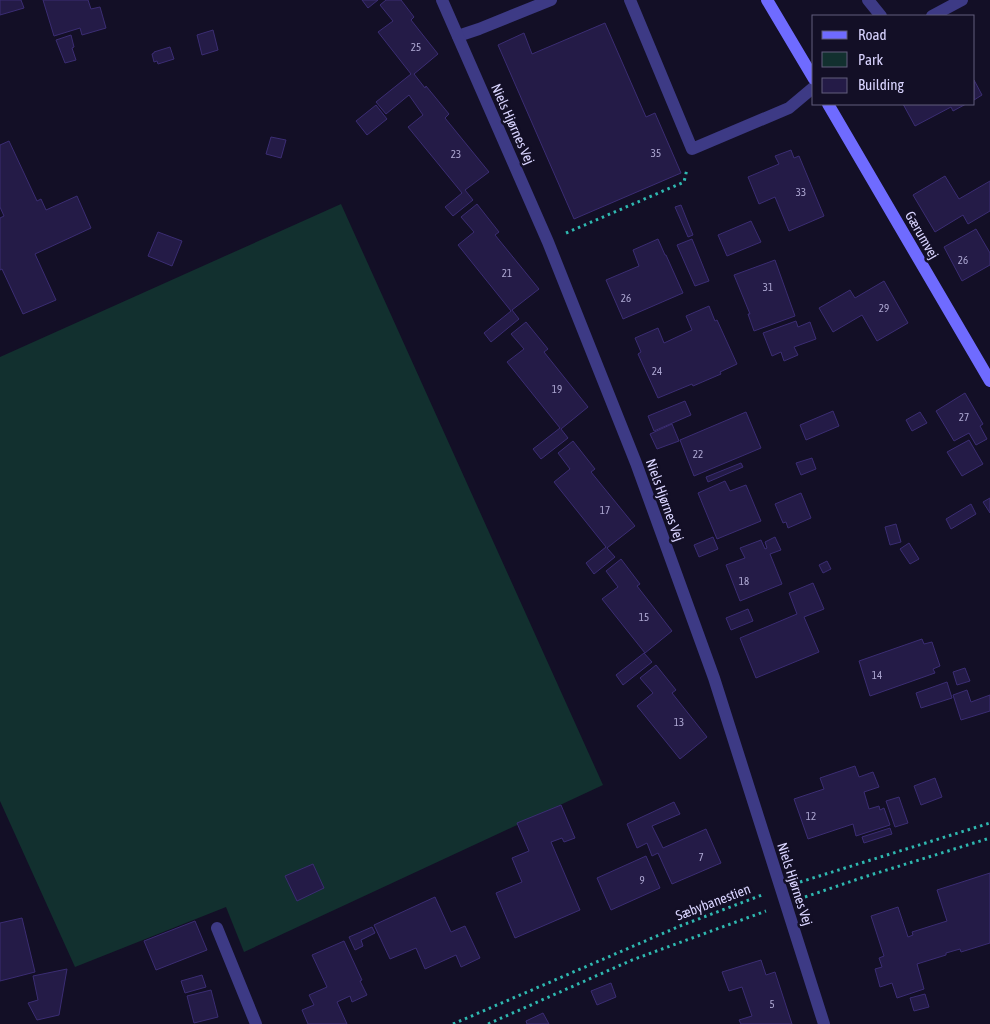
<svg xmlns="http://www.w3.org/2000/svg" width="990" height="1024" viewBox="0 0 990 1024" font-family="'Asap Condensed',sans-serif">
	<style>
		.green { fill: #12302f }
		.building { fill: #241b47; stroke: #3b2d73 }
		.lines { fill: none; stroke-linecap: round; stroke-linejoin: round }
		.path { stroke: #2fb8b0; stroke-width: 3; stroke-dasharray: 2.5 4; stroke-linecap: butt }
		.lane { stroke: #3d3a85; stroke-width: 12 }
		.street { stroke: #3d3a85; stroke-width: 12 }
		.secondary { stroke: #6f6bff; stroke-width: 12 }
		.labels { text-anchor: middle; stroke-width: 5; stroke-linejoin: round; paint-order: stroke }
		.number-label { font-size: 11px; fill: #aca6d1 }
		.street-label { font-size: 14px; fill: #d9d4ff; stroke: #130f26 }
	</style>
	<rect width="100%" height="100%" fill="#130f26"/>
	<!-- green -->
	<path class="green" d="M341,204L603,785L244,952L226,907L75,967L0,801V357Z"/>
	<!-- building -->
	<g class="building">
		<path d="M0,0H21L24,8L0,15Z"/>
		<path d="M43,0H88L91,9L100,7L106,28L82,35L80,28L54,36Z"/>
		<path d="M362,0H378L368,8Z"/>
		<path d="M386,0H401L414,17L411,20L438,54L414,74L425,88L426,86L449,114L445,118L489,172L465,190L473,200L453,216L445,207L462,193L408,127L423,115L409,95L386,114L376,102L411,74L378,32L393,21L380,5Z"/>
		<path d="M605,23L646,117L655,113L681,173L574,219L498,45L524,33L532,54Z"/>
		<path d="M213,30L218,50L202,55L197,35Z"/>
		<path d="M71,35L74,47L72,48L76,60L65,63L56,40Z"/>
		<path d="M170,47L174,59L158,64L157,61L154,62L152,54L154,53V52Z"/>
		<path d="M974,80L982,95L974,100Z"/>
		<path d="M903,104H966L953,111L951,107L915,126Z"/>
		<path d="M376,105L387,119L367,135L356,121Z"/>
		<path d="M271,137L286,140L281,158L266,154Z"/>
		<path d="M9,141L37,201L41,199L46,210L77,196L91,228L35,254L56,300L23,314L2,269L0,270V218L4,216L0,207V145Z"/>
		<path d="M791,150L794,158L799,156L824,216L789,231L775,197L759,204L748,177L779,164L775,156Z"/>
		<path d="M945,176L959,199L990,181V211L968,224L963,215L935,232L913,195Z"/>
		<path d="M477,204L499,232L495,235L539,289L512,310L519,319L491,342L484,333L511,311L458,245L474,232L461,217Z"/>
		<path d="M681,205L693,235L688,237L675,207Z"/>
		<path d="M751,221L761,242L727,256L718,235Z"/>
		<path d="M976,229L990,253V265L962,281L944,247Z"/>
		<path d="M158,232L182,241L172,266L148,256Z"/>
		<path d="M658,239L665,255H666L683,293L623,319L606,280L639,266L633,250Z"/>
		<path d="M692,239L709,281L695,286L677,245Z"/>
		<path d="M775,260L795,316L754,331L748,314H750L734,275Z"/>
		<path d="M884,281L908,323L877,341L862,315L833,332L819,308L850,290L855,298Z"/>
		<path d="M709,306L715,321L717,320L737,364L720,372L721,374L693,386L692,384L658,398L638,354L641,352L635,338L658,328L664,343L692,330L686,316Z"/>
		<path d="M796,321L798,327L810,322L816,339L794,347L798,355L784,361L781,352L772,356L763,333Z"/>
		<path d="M526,322L548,349L544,352L588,407L561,429L568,438L541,459L533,449L560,428L507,362L524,349L511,334Z"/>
		<path d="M965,393L983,424L980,426L987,439L976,445L969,433L954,441L936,411Z"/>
		<path d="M685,401L691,415L654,431L648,416Z"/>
		<path d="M833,411L839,426L806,440L800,425Z"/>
		<path d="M746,412L761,448L694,476L680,440Z"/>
		<path d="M920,412L927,423L912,431L906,420Z"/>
		<path d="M672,424L679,441L657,449L650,434Z"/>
		<path d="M969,440L983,464L962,476L947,452Z"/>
		<path d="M573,441L595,469L591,472L635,526L607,548L615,557L594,574L586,563L606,547L554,482L570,469L558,453Z"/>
		<path d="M812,458L816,469L801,475L796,463Z"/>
		<path d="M741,463L743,467L708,482L706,477Z"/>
		<path d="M725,481L730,491L746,485L761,521L717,539L698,493Z"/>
		<path d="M801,493L811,518L788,528L786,522L783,523L775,504Z"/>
		<path d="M990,498V513L983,502Z"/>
		<path d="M971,504L976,514L951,529L946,519Z"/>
		<path d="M896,524L901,542L890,545L885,527Z"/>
		<path d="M713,537L718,549L699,557L694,545Z"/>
		<path d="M775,537L781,550L770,554L782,584L740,601L726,565L745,558L740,548L761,540L765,549L767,548L765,542Z"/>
		<path d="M909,543L919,559L910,564L900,549Z"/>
		<path d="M621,559L640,584L637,586L672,631L645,653L602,599L618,587L606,571Z"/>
		<path d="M827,561L831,569L823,573L819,565Z"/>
		<path d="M813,583L824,609L804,617L819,652L756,678L740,638L797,614L789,593Z"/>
		<path d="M748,609L753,621L731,630L726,618Z"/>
		<path d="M922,639L924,644L932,642L940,666L933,669L935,673L870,696L859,661Z"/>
		<path d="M644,653L652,662L623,685L616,675Z"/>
		<path d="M656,665L676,690L672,693L707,737L680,759L637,706L653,693L640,678Z"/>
		<path d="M965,668L970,681L957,685L953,672Z"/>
		<path d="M947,682L952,698L921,708L916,693Z"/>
		<path d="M967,690L971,702L990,695V711L961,720L953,695Z"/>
		<path d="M855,766L859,777L873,772L879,787L864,792L869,809L879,806L880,810L884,808L890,825L856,836L853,824L808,839L794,799L824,789L820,778Z"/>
		<path d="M935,778L942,797L921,805L914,786Z"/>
		<path d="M899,797L908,823L895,827L886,801Z"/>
		<path d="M674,802L680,814L652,826L663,848L706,829L721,863L672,884L658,853L652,856L647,843L637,848L627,824Z"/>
		<path d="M561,805L575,838L564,842L562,838L551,842L580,910L515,938L496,893L522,882L512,858L529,851L517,823Z"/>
		<path d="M890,828L892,834L864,843L862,837Z"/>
		<path d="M646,856L660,888L611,910L597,878Z"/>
		<path d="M313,864L324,888L297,901L285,876Z"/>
		<path d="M990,873V943L961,952L960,949L946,953V955L917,964L924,989L897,998L892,983L880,987L875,969L882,967L879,958L884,956L871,916L898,907L908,937L913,935L912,932L947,921L937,890Z"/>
		<path d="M435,897L451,932L465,926L480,958L461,967L456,955L425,969L416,948L390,959L374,925Z"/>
		<path d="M22,918L35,972L0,981V923Z"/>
		<path d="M195,921L207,950L156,970L144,941Z"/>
		<path d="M372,927L375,933L361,940L363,946L355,950L349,937Z"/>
		<path d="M344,941L362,980L360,981L367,995L352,1002L350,996L337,1002L347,1024H308L302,1010L314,1005L309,995L327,987L312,955Z"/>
		<path d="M761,960L766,975L775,972L792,1024H741L739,1020L752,1016L742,987L729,991L722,972Z"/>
		<path d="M67,969L59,1015L37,1020L28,1003L38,1000L33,976Z"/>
		<path d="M202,975L206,987L185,993L181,981Z"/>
		<path d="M611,983L616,997L597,1005L591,991Z"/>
		<path d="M211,990L218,1017L194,1023L187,996Z"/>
		<path d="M925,994L929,1007L914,1011L910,998Z"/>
		<path d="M543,1013L549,1024H527L526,1021Z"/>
	</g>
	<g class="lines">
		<!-- path -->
		<g class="path">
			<path d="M566,233L684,182L687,169"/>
			<path d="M800,882L990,823"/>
			<path d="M805,897L864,877L990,838"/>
			<path d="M453,1024L680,926L762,895"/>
			<path d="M488,1024L632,960L766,911"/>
		</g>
		<!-- lane -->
		<g class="lane">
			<path d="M630,0L692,149L789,108L814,87"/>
			<path d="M868,0L881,16"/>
			<path d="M458,36L479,29L551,0"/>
			<path d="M217,928L256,1024"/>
		</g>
		<!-- street -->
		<g class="street">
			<path d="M442,0L548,242L636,463L714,678L824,1024"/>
			<path d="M932,16L962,0"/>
		</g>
		<!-- secondary -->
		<g class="secondary">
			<path d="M767,0L814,79"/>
			<path d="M828,104L990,381"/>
		</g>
	</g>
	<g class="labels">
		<!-- number labels -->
		<g class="number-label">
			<text x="416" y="51">25</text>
			<text x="656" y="157">35</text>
			<text x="456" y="158">23</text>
			<text x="801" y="196">33</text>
			<text x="963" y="264">26</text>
			<text x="507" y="277">21</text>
			<text x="768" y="291">31</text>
			<text x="626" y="302">26</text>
			<text x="884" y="312">29</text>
			<text x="657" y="375">24</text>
			<text x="557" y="393">19</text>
			<text x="964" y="421">27</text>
			<text x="698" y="458">22</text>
			<text x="605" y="514">17</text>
			<text x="744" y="585">18</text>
			<text x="644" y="621">15</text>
			<text x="877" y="679">14</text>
			<text x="679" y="726">13</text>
			<text x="811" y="820">12</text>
			<text x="701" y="861">7</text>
			<text x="642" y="884">9</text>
			<text x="772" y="1008">5</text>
		</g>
		<!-- street labels -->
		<g class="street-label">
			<text transform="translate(513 124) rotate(66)" y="5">Niels Hjørnes Vej</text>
			<text transform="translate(922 235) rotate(60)" y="5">Gærumvej</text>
			<text transform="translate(665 500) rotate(70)" y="5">Niels Hjørnes Vej</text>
			<text transform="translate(795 884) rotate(72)" y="5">Niels Hjørnes Vej</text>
			<text transform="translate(713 902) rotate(-21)" y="5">Sæbybanestien</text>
		</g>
	</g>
	<!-- legend -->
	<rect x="812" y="15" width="162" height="90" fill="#130f26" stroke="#625e7d"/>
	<rect x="822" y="31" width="25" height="8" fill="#6f6bff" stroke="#625e7d"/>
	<text x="858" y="40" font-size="15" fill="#d9d4ff">Road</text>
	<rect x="822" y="52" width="25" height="15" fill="#12302f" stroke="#625e7d"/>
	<text x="858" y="65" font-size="15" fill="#d9d4ff">Park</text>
	<rect x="822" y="78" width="25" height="15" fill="#241b47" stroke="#625e7d"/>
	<text x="858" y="90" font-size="15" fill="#d9d4ff">Building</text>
</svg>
